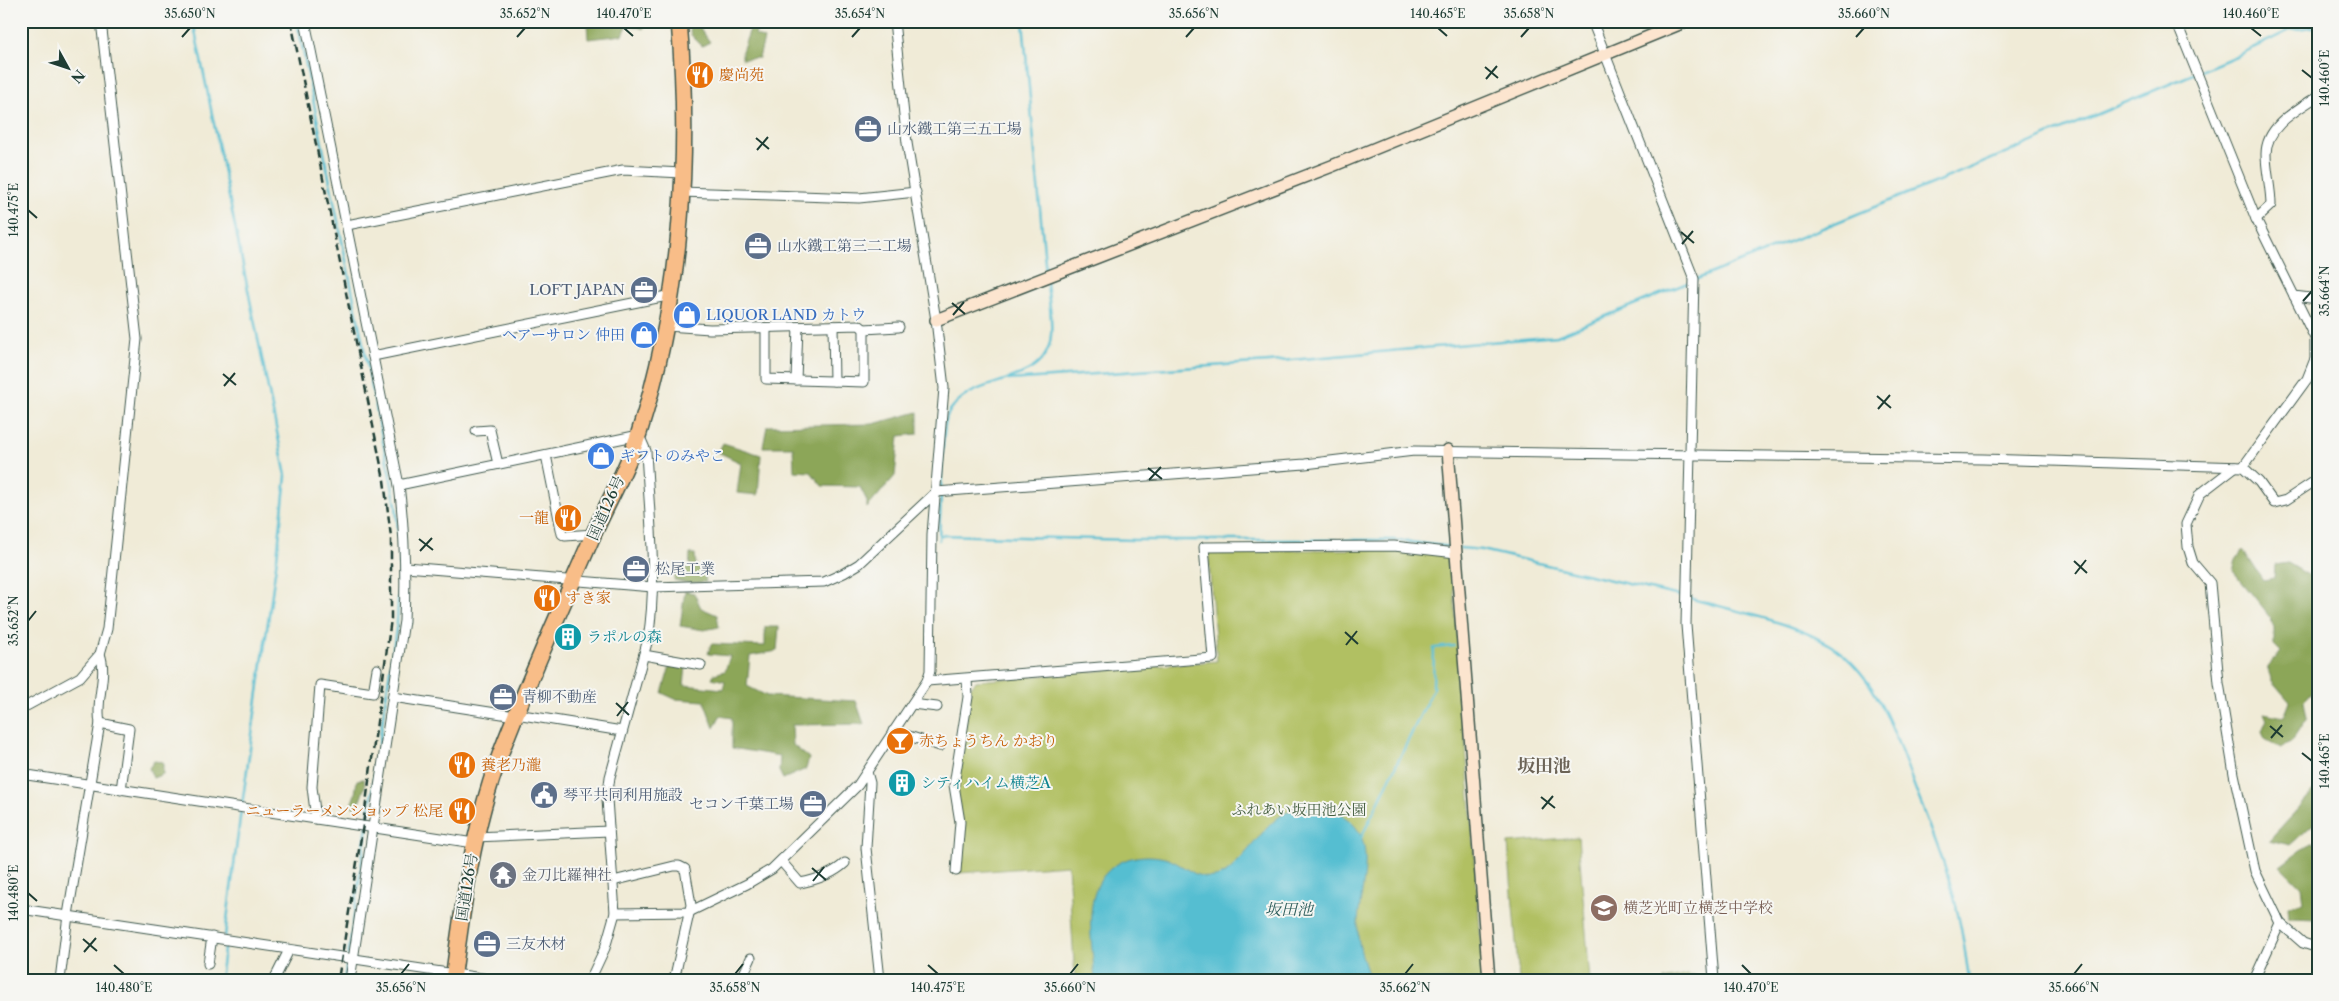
<svg xmlns="http://www.w3.org/2000/svg" width="2339" height="1001" viewBox="0 0 2339 1001" font-family="'Libre Caslon Text','Noto Serif JP',serif">
	<style>
		.green { fill: #b1c062; stroke: #687e4b }
		.forest { fill: #8ca658; stroke: #567246 }
		.water { fill: #55bed1; stroke: #3a7e82 }
		.lines { fill: none; stroke-linecap: round; stroke-linejoin: round }
		.stream { stroke: #55bed1; stroke-width: 2.5 }
		.street-casing { stroke: #3e574c; stroke-width: 11 }
		.secondary-casing { stroke: #3e574c; stroke-width: 14 }
		.highway-casing { stroke: #3e574c; stroke-width: 18 }
		.street { stroke: #fff; stroke-width: 9 }
		.secondary { stroke: #fce5cf; stroke-width: 11 }
		.highway { stroke: #f8bd88; stroke-width: 15 }
		.rail { stroke: #1f3d34; stroke-width: 2.5; stroke-dasharray: 8 4; stroke-linecap: butt }
		.ticks { fill: none; stroke: #1f3d34; stroke-width: 2 }
		.labels { text-anchor: middle; stroke-width: 4; stroke-linejoin: round; paint-order: stroke }
		.food-label { font-size: 15px; fill: #c56008; stroke: #f6f6f2; text-anchor: start }
		.service-label { font-size: 15px; fill: #4e5e75; stroke: #f6f6f2; text-anchor: start }
		.shop-label { font-size: 15px; fill: #366cbe; stroke: #f6f6f2; text-anchor: start }
		.street-label { font-size: 15px; fill: #1f3d34; stroke: #f6f6f2 }
		.culture-label { font-size: 15px; fill: #0d838f; stroke: #f6f6f2; text-anchor: start }
		.park-label { font-size: 15px; fill: #445e40; stroke: #f6f6f2 }
		.worship-label { font-size: 15px; fill: #5b616d; stroke: #f6f6f2; text-anchor: start }
		.education-label { font-size: 15px; fill: #785e54; stroke: #f6f6f2; text-anchor: start }
		.water-label { font-size: 16px; font-style: italic; fill: #2c5d5b; stroke: #f6f6f2 }
		.quarter-label { font-size: 18px; font-weight: bold; fill: #6c6457; stroke: #f6f6f2 }
		.neatline { fill: none; stroke: #1f3d34; stroke-width: 2 }
		.ticks-label { font-size: 12px; text-anchor: middle; fill: #1f3d34 }
	</style>
	<rect width="100%" height="100%" fill="#f6f6f2"/>
	<filter id="ink" filterUnits="userSpaceOnUse"><feTurbulence type="fractalNoise" baseFrequency=".02" numOctaves="2"/><feDisplacementMap in="SourceGraphic" scale="10" xChannelSelector="R" yChannelSelector="G"/><feConvolveMatrix kernelMatrix="1 2 1 2 8 2 1 2 1" color-interpolation-filters="sRGB"/></filter>
	<filter id="wash" filterUnits="userSpaceOnUse"><feTurbulence type="fractalNoise" baseFrequency=".0096" numOctaves="4" result="noise"/><feDisplacementMap in="SourceGraphic" scale="20" xChannelSelector="R" yChannelSelector="G"/><feGaussianBlur stdDeviation="1.12" result="paint"/><feColorMatrix in="noise" values="0 0 0 0 0 0 0 0 0 0 0 0 0 0 0 0 0 1.4 0 .05"/><feComposite in="paint" operator="in"/></filter>
	<g filter="url(#wash)">
		<rect width="100%" height="100%" fill="#f0ebd7"/>
		<!-- green -->
		<g class="green">
			<path d="M1395,549L1451,555L1484,980H1075L1068,865L959,873L957,784L971,687L976,681L1217,661L1208,551Z"/>
			<path d="M1578,837L1590,980H1519L1508,843Z"/>
			<path d="M1687,975L1701,977V980H1663Z"/>
		</g>
		<!-- forest -->
		<g class="forest">
			<path d="M590,21H648L643,29L628,24L623,35L588,39L587,23Z"/>
			<path d="M753,21H760L755,35L764,39L759,58L742,59V51Z"/>
			<path d="M697,24L710,42L702,46L691,35L689,27Z"/>
			<path d="M918,412V434L899,436L895,476L867,508V501L860,487L822,486L811,472L794,471L793,447H763L767,426L873,424Z"/>
			<path d="M723,443L761,455L758,495L737,493L741,463L718,452Z"/>
			<path d="M2243,550L2263,580L2274,578L2275,565L2288,563L2318,581V686L2304,701L2307,718L2292,741L2281,748L2265,739L2262,732L2267,720L2264,713L2284,717L2290,702L2272,681L2267,667L2281,652L2274,645V627L2265,610L2233,571L2236,560Z"/>
			<path d="M690,554H695L696,567L704,570L706,582L688,583L674,580L675,573L681,565L689,569Z"/>
			<path d="M685,591L694,593L701,608L717,615L719,627L704,630L680,626Z"/>
			<path d="M765,627H779L777,651L750,656L747,686L767,696L856,701L864,724L792,725L793,745L809,758L806,769L783,779L779,771L780,756L732,748V718L720,716L714,728L704,701L675,699L662,693L670,666L686,667L684,685L723,689L725,681L712,678L714,674L725,671L730,656L708,654L711,644L765,646Z"/>
			<path d="M154,761L163,762V774L153,778L149,768Z"/>
			<path d="M364,779L365,786L357,810L351,805L355,794L357,780Z"/>
			<path d="M2318,787V820L2290,845L2269,840Z"/>
			<path d="M2311,843H2318V919L2289,918L2288,906L2303,902L2301,887L2280,866Z"/>
		</g>
		<!-- water -->
		<path class="water" d="M1310,805C1322,805 1329,809 1339,814C1385,836 1356,895 1358,931C1358,948 1365,964 1370,980H1095C1092,939 1077,877 1128,859C1141,855 1155,855 1168,859C1188,867 1201,885 1224,874C1232,869 1237,862 1243,856C1264,832 1277,809 1310,805Z"/>
		<g class="lines">
			<!-- stream -->
			<g class="stream">
				<path d="M193,21L286,476L277,558L242,805"/>
				<path d="M297,21L396,505L400,557L397,622L348,956"/>
				<path d="M1023,21L1046,274"/>
				<path d="M1008,380L1269,362L1557,336L1968,169L2243,53L2290,30L2318,26"/>
				<path d="M941,488C942,473 942,429 947,416C969,370 1047,392 1051,335C1053,318 1048,299 1047,282"/>
				<path d="M939,535L1134,540H1394L1452,547"/>
				<path d="M939,540L941,494"/>
				<path d="M1460,548L1482,550L1684,597"/>
				<path d="M1689,598C1734,611 1805,624 1841,653C1880,684 1895,736 1912,780C1925,815 1941,851 1951,887C1960,917 1965,948 1969,980"/>
				<path d="M1361,838L1433,689L1434,648L1454,646"/>
				<path d="M225,936L241,810"/>
				<path d="M220,980L225,942"/>
				<path d="M344,980L347,961"/>
			</g>
		</g>
	</g>
	<g filter="url(#ink)">
		<g class="lines">
			<defs>
				<g id="street">
					<path d="M305,21L399,485C405,533 406,573 404,621L350,980"/>
					<path d="M1592,21L1694,279L1686,625L1714,980"/>
					<path d="M2176,21L2256,219L2315,338V359L2307,379L2243,467"/>
					<path d="M681,192L859,198L916,192"/>
					<path d="M2256,219L2271,205C2271,188 2266,171 2266,154C2266,126 2297,110 2318,96"/>
					<path d="M347,225L623,170L682,173"/>
					<path d="M2294,296L2318,299"/>
					<path d="M667,326L710,329L859,325L864,329L899,327"/>
					<path d="M833,326L834,381"/>
					<path d="M766,328V379L864,382V329"/>
					<path d="M373,356L672,295"/>
					<path d="M796,380L798,327"/>
					<path d="M476,431L490,430L498,464"/>
					<path d="M546,455L562,534L565,536L594,534"/>
					<path d="M2235,467L2200,494L2186,524L2188,547L2193,563L2210,583L2219,683L2234,774L2255,871L2280,923L2303,943L2318,948"/>
					<path d="M399,485L639,435L646,451C649,513 658,578 648,639L610,777L607,799L615,913L605,948L590,980"/>
					<path d="M406,567L653,587L824,582L844,573L859,564L936,492L1305,464L1414,451L1983,459L2243,467L2259,482L2274,503L2286,500L2318,479"/>
					<path d="M644,655L701,665"/>
					<path d="M927,681L1213,658L1204,547L1394,546L1456,553"/>
					<path d="M393,697L515,716"/>
					<path d="M912,704L937,707"/>
					<path d="M21,709L80,677L100,654L107,629L137,339L101,21"/>
					<path d="M516,714L622,731"/>
					<path d="M100,723L129,729L121,790"/>
					<path d="M893,731L940,746"/>
					<path d="M867,772L870,783L866,848L880,980"/>
					<path d="M21,774L474,843"/>
					<path d="M316,819L312,787L320,685L373,693L377,669"/>
					<path d="M475,837L609,831"/>
					<path d="M781,861L800,883C816,880 833,874 845,863"/>
					<path d="M956,871L960,822L954,785L968,697L967,679"/>
					<path d="M613,881L674,866H679L685,869L691,905L674,980"/>
					<path d="M21,909L495,980"/>
					<path d="M615,913L689,912L747,884L772,869L858,785L927,681L930,671L932,534L944,388L936,320L907,143L894,21"/>
					<path d="M208,964L212,937"/>
					<path d="M60,980L68,915L100,723C95,700 108,676 100,654"/>
					<path d="M274,980L289,950"/>
					<path d="M741,980L751,958"/>
					<path d="M2254,980L2280,923"/>
				</g>
				<g id="secondary">
					<path d="M936,320L1332,166L1687,21"/>
					<path d="M1448,450L1489,980"/>
				</g>
				<path id="highway" d="M453,980C463,904 473,827 500,755C528,680 562,607 594,533C609,500 628,467 639,433C681,301 691,158 679,21"/>
			</defs>
			<!-- street casing -->
			<use href="#street" class="street-casing"/>
			<!-- secondary casing -->
			<use href="#secondary" class="secondary-casing"/>
			<!-- highway casing -->
			<use href="#highway" class="highway-casing"/>
			<!-- street -->
			<use href="#street" class="street"/>
			<!-- secondary -->
			<use href="#secondary" class="secondary"/>
			<!-- highway -->
			<use href="#highway" class="highway"/>
			<!-- rail -->
			<path class="rail" d="M291,21L384,480L391,537V619L363,825L338,980"/>
		</g>
	</g>
	<!-- ticks -->
	<path class="ticks" d="M624,28L633,36M1438,28L1447,36M2251,28L2261,36M182,37L190,28M517,37L525,28M852,37L860,28M1186,37L1194,28M1521,37L1529,28M1856,37L1864,28M1485,67L1498,78M2302,70L2312,78M1486,79L1497,66M756,138L769,149M757,150L768,137M28,210L37,218M1681,232L1694,243M1682,244L1693,231M2303,301L2312,291M952,303L965,314M953,315L964,302M223,374L236,385M224,386L235,373M1877,396L1891,408M1878,409L1890,395M1148,468L1162,479M1149,480L1161,467M419,539L433,550M420,551L432,538M2074,561L2087,573M2075,574L2086,560M28,621L36,611M1345,632L1358,644M1346,645L1357,631M616,703L629,715M617,716L628,702M2270,726L2283,737M2271,738L2282,725M2302,753L2312,761M1541,797L1555,808M1542,809L1553,796M812,868L826,880M813,881L824,867M28,893L37,901M83,939L97,951M84,952L96,938M114,965L124,974M928,965L938,974M1742,965L1751,974M401,974L409,964M735,974L743,964M1070,974L1078,964M1405,974L1413,964M2074,974L2082,964"/>
	<!-- icons -->
	<defs>
		<symbol id="restaurant-disc" viewBox="-11 -11 22 22"><circle r="9.5" fill="#e8710a" stroke="#f6f6f2"/><path d="M-5-6h1v4h1v-4h1v4h1v-4h1v5L-1.5 .5V6h-2V.5L-5-1ZM5-6V6H3V1.5H1.5Q1.5-4 5-6Z" fill="#fff"/></symbol>
		<symbol id="office-disc" viewBox="-11 -11 22 22"><circle r="9.5" fill="#5c6f8a" stroke="#f6f6f2"/><path d="M-6-3h4V-5.5h4V-3h4V5H-6ZM-1-4.5V-3h2v-1.5ZM-6 0V1H6V0Z" fill="#fff"/></symbol>
		<symbol id="shop-disc" viewBox="-11 -11 22 22"><circle r="9.5" fill="#3f7fe0" stroke="#f6f6f2"/><path d="M-5-2.5h2.3a2.7 3.5 0 0 1 5.4 0H5L5.5 6h-11ZM-1.5-2.5h3a1.5 2.3 0 0 0-3 0Z" fill="#fff"/></symbol>
		<symbol id="building-disc" viewBox="-11 -11 22 22"><circle r="9.5" fill="#0f9aa8" stroke="#f6f6f2"/><path d="M-4-6H4V6H1V3H-1V6H-4ZM-2.5-4.3h1.7v1.8h-1.7ZM.8-4.3h1.7v1.8H.8ZM-2.5-1h1.7V.8h-1.7ZM.8-1h1.7V.8H.8Z" fill="#fff"/></symbol>
		<symbol id="bar-disc" viewBox="-11 -11 22 22"><circle r="9.5" fill="#e8710a" stroke="#f6f6f2"/><path d="M-6-5H6L.8 .8V4.5H3.5V6h-7V4.5H-.8V.8Z" fill="#fff"/></symbol>
		<symbol id="civic-disc" viewBox="-11 -11 22 22"><circle r="9.5" fill="#5c6f8a" stroke="#f6f6f2"/><path d="M-.6-6.5H3V-4.5H.6V-3L4-1V1h2V6H-6V1h2V-1L-.6-3ZM-1.2 2.5V6h2.4V2.5Z" fill="#fff"/></symbol>
		<symbol id="temple-disc" viewBox="-11 -11 22 22"><circle r="9.5" fill="#6b7280" stroke="#f6f6f2"/><path d="M0-6L5-2H3V0L6.5 2.5H4V6H1.5V3h-3V6H-4V2.5H-6.5L-3 0V-2H-5Z" fill="#fff"/></symbol>
		<symbol id="school-disc" viewBox="-11 -11 22 22"><circle r="9.5" fill="#8d6e63" stroke="#f6f6f2"/><path d="M0-5L7-2L0 1L-7-2ZM-4 1L0 2.5L4 1V4Q0 6-4 4Z" fill="#fff"/></symbol>
	</defs>
	<g fill-rule="evenodd">
		<use href="#restaurant-disc" x="684" y="59" width="32" height="32"/>
		<use href="#office-disc" x="852" y="113" width="32" height="32"/>
		<use href="#office-disc" x="742" y="230" width="32" height="32"/>
		<use href="#office-disc" x="628" y="274" width="32" height="32"/>
		<use href="#shop-disc" x="671" y="299" width="32" height="32"/>
		<use href="#shop-disc" x="628" y="319" width="32" height="32"/>
		<use href="#shop-disc" x="585" y="440" width="32" height="32"/>
		<use href="#restaurant-disc" x="552" y="502" width="32" height="32"/>
		<use href="#office-disc" x="620" y="553" width="32" height="32"/>
		<use href="#restaurant-disc" x="531" y="582" width="32" height="32"/>
		<use href="#building-disc" x="552" y="621" width="32" height="32"/>
		<use href="#office-disc" x="487" y="681" width="32" height="32"/>
		<use href="#bar-disc" x="884" y="725" width="32" height="32"/>
		<use href="#restaurant-disc" x="446" y="749" width="32" height="32"/>
		<use href="#building-disc" x="886" y="767" width="32" height="32"/>
		<use href="#civic-disc" x="528" y="779" width="32" height="32"/>
		<use href="#office-disc" x="797" y="788" width="32" height="32"/>
		<use href="#restaurant-disc" x="446" y="795" width="32" height="32"/>
		<use href="#temple-disc" x="487" y="859" width="32" height="32"/>
		<use href="#school-disc" x="1588" y="892" width="32" height="32"/>
		<use href="#office-disc" x="471" y="928" width="32" height="32"/>
	</g>
	<g class="labels">
		<!-- food labels -->
		<g class="food-label">
			<text x="719" y="80">慶尚苑</text>
			<text x="549" y="523" text-anchor="end">一龍</text>
			<text x="566" y="603">すき家</text>
			<text x="919" y="746">赤ちょうちん かおり</text>
			<text x="481" y="770">養老乃瀧</text>
			<text x="443" y="816" text-anchor="end">ニューラーメンショップ 松尾</text>
		</g>
		<!-- service labels -->
		<g class="service-label">
			<text x="887" y="134">山水鐵工第三五工場</text>
			<text x="777" y="251">山水鐵工第三二工場</text>
			<text x="625" y="295" text-anchor="end">LOFT JAPAN</text>
			<text x="655" y="574">松尾工業</text>
			<text x="522" y="702">青柳不動産</text>
			<text x="563" y="800">琴平共同利用施設</text>
			<text x="794" y="809" text-anchor="end">セコン千葉工場</text>
			<text x="506" y="949">三友木材</text>
		</g>
		<!-- shop labels -->
		<g class="shop-label">
			<text x="706" y="320">LIQUOR LAND カトウ</text>
			<text x="625" y="340" text-anchor="end">ヘアーサロン 仲田</text>
			<text x="620" y="461">ギフトのみやこ</text>
		</g>
		<!-- street labels -->
		<g class="street-label">
			<text transform="translate(606 508) rotate(-66)" y="5">国道126号</text>
			<text transform="translate(467 887) rotate(-81)" y="5">国道126号</text>
		</g>
		<!-- culture labels -->
		<g class="culture-label">
			<text x="587" y="642">ラポルの森</text>
			<text x="921" y="788">シティハイム横芝A</text>
		</g>
		<!-- park labels -->
		<g class="park-label">
			<text x="1299" y="815">ふれあい坂田池公園</text>
		</g>
		<!-- worship labels -->
		<g class="worship-label">
			<text x="522" y="880">金刀比羅神社</text>
		</g>
		<!-- education labels -->
		<g class="education-label">
			<text x="1623" y="913">横芝光町立横芝中学校</text>
		</g>
		<!-- water labels -->
		<g class="water-label">
			<text x="1289" y="915">坂田池</text>
		</g>
		<!-- quarter labels -->
		<g class="quarter-label">
			<text x="1544" y="772">坂田池</text>
		</g>
	</g>
	<!-- margin -->
	<rect width="2339" height="1001" fill="none" stroke="#f6f6f2" stroke-width="55"/>
	<!-- north arrow -->
	<g transform="translate(68 68) rotate(130)" stroke="#f6f6f2" stroke-width="4" paint-order="stroke">
	<path d="M0-4L9 19L0 12L-9 19Z" fill="#1f3d34"/>
	<text y="-8" font-size="14" font-weight="bold" text-anchor="middle" fill="#1f3d34">N</text>
	</g>
	<rect x="28" y="28" width="2284" height="946" class="neatline"/>
	<g class="ticks-label">
		<text x="190" y="18">35.650°N</text>
		<text x="525" y="18">35.652°N</text>
		<text x="624" y="18">140.470°E</text>
		<text x="860" y="18">35.654°N</text>
		<text x="1194" y="18">35.656°N</text>
		<text x="1438" y="18">140.465°E</text>
		<text x="1529" y="18">35.658°N</text>
		<text x="1864" y="18">35.660°N</text>
		<text x="2251" y="18">140.460°E</text>
		<text transform="translate(2325 78) rotate(-90)" y="4">140.460°E</text>
		<text transform="translate(14 210) rotate(-90)" y="4">140.475°E</text>
		<text transform="translate(2325 291) rotate(-90)" y="4">35.664°N</text>
		<text transform="translate(14 621) rotate(-90)" y="4">35.652°N</text>
		<text transform="translate(2325 761) rotate(-90)" y="4">140.465°E</text>
		<text transform="translate(14 893) rotate(-90)" y="4">140.480°E</text>
		<text x="124" y="992">140.480°E</text>
		<text x="401" y="992">35.656°N</text>
		<text x="735" y="992">35.658°N</text>
		<text x="938" y="992">140.475°E</text>
		<text x="1070" y="992">35.660°N</text>
		<text x="1405" y="992">35.662°N</text>
		<text x="1751" y="992">140.470°E</text>
		<text x="2074" y="992">35.666°N</text>
	</g>
</svg>
